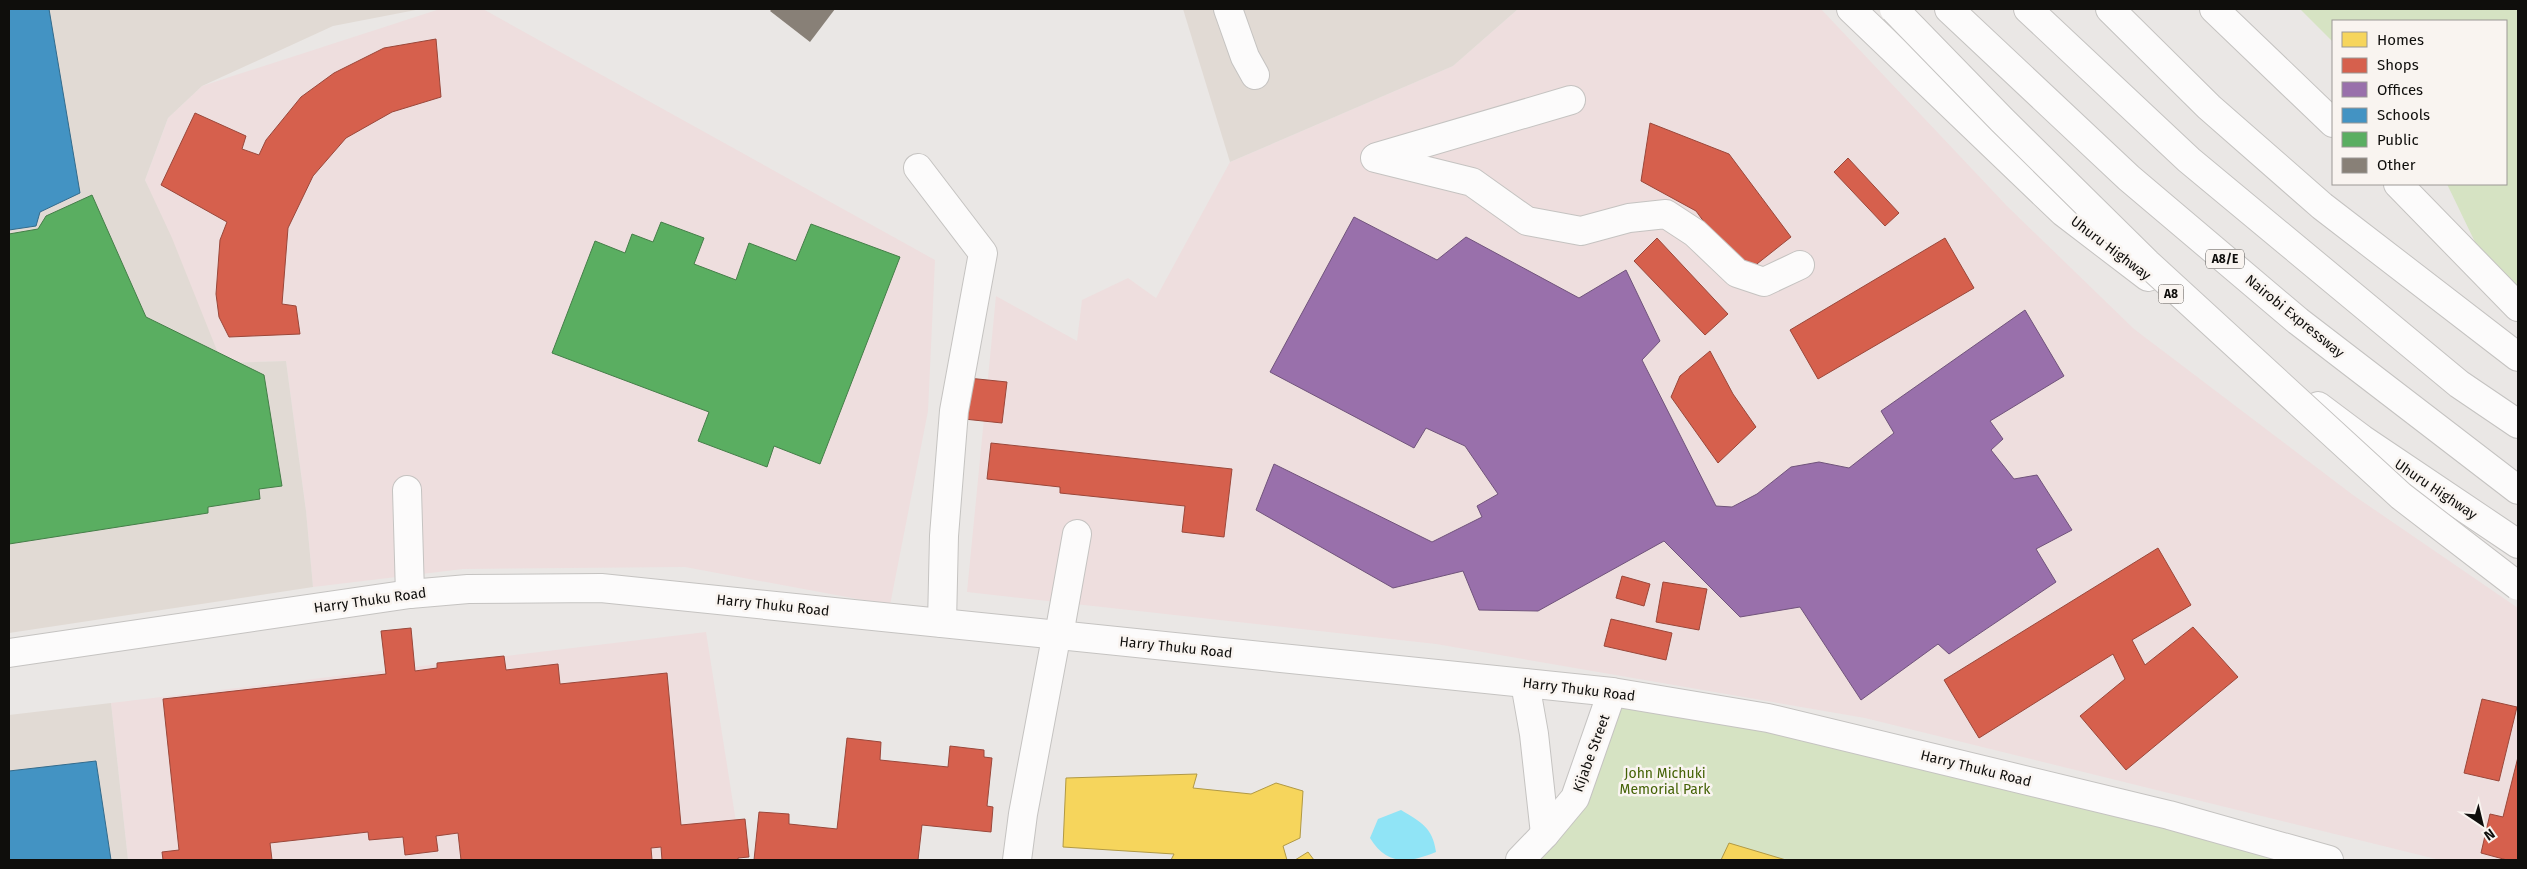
<svg xmlns="http://www.w3.org/2000/svg" width="2527" height="869" viewBox="0 0 2527 869" font-family="'Fira Sans',sans-serif">
	<style>
		.commercial { fill: #eedede }
		.built { fill: #e1dad4 }
		.green { fill: #d6e3c3 }
		.water { fill: #90e4f6 }
		.homes { fill: #f6d55c; stroke: #b19944 }
		.shops { fill: #d6604d; stroke: #9a473a }
		.offices { fill: #9970ab; stroke: #70537b }
		.schools { fill: #4393c3; stroke: #336b8c }
		.public { fill: #5aae61; stroke: #447e48 }
		.building { fill: #888077 }
		.lines { fill: none; stroke-linecap: round; stroke-linejoin: round }
		.minor-casing { stroke: #c5c3c1; stroke-width: 30 }
		.highway-casing { stroke: #c5c3c1; stroke-width: 30 }
		.minor { stroke: #fcfbfb; stroke-width: 28 }
		.highway { stroke: #fcfbfb; stroke-width: 28 }
		.highway-bridge-casing { stroke: #c5c3c1; stroke-width: 30; stroke-linecap: butt }
		.highway-bridge { stroke: #fcfbfb; stroke-width: 28 }
		.labels { text-anchor: middle; stroke-width: 5; stroke-linejoin: round; paint-order: stroke }
		.shield { fill: #f9f4f0; stroke: #555350; stroke-width: 1 }
		.shield-label { font-size: 12px; font-weight: bold; fill: #0f0e0c }
		.street-label { font-size: 14px; fill: #0f0e0c; stroke: #f9f4f0 }
		.park-label { font-size: 14px; fill: #446206; stroke: #f9f4f0 }
	</style>
	<rect width="100%" height="100%" fill="#eae7e5"/>
	<!-- commercial -->
	<g class="commercial">
		<path d="M440,9H483L935,260L928,411L890,605L685,567L463,569L313,587L306,511L286,361L222,363L145,180L168,118L202,86Z"/>
		<path d="M1518,9H1821L2007,206L2134,329L2353,495L2518,608V860H2440L1865,718L1436,644L967,592L996,296L1077,341L1082,300L1128,278L1156,298L1230,162L1453,66Z"/>
		<path d="M706,632L742,860H128L111,703Z"/>
	</g>
	<!-- built -->
	<g class="built">
		<path d="M9,9H421L333,26L202,86L168,118L145,180L172,238L222,363L286,361L306,511L313,587L9,633Z"/>
		<path d="M1183,9H1518L1453,66L1230,162Z"/>
		<path d="M111,703L128,860H9V715Z"/>
	</g>
	<!-- green -->
	<g class="green">
		<path d="M2300,9H2518V290L2489,265L2474,240L2447,184H2506V21H2333V42Z"/>
		<path d="M1612,692L2329,860H1518L1545,834Z"/>
	</g>
	<!-- water -->
	<path class="water" d="M1401,810C1421,822 1433,828 1436,852C1409,863 1387,866 1370,838L1378,819Z"/>
	<!-- homes -->
	<g class="homes">
		<path d="M1197,774L1193,788L1251,794L1276,783L1303,791L1300,838L1283,846L1287,860H1171L1174,854L1063,847L1066,778Z"/>
		<path d="M1729,843L1786,860H1721Z"/>
		<path d="M1308,852L1314,860H1295Z"/>
	</g>
	<!-- shops -->
	<g class="shops">
		<path d="M436,39L441,97L392,112L346,138L313,176L288,228L282,304L296,306L300,334L229,337L219,317L216,294L220,240L227,222L161,185L195,113L246,136L242,149L259,155L266,140L301,97L334,73L384,48Z"/>
		<path d="M1650,123L1729,154L1791,237L1743,275L1696,211L1641,181Z"/>
		<path d="M1848,158L1899,213L1885,226L1834,172Z"/>
		<path d="M1657,238L1728,314L1705,335L1634,261Z"/>
		<path d="M1945,238L1974,288L1818,379L1790,330Z"/>
		<path d="M1710,351L1733,394L1756,427L1718,463L1671,397L1680,376Z"/>
		<path d="M968,378L1007,382L1002,423L964,419Z"/>
		<path d="M991,443L1232,469L1224,537L1182,532L1185,506L1060,493V487L987,479Z"/>
		<path d="M2158,548L2191,605L2132,640L2145,665L2193,627L2238,677L2126,770L2080,716L2125,679L2113,654L1979,738L1944,680Z"/>
		<path d="M1622,576L1650,584L1644,606L1616,598Z"/>
		<path d="M1663,582L1707,589L1699,630L1656,622Z"/>
		<path d="M1611,619L1672,633L1666,660L1604,646Z"/>
		<path d="M411,628L415,671L437,668V663L504,656L506,670L558,664L560,684L667,673L681,825L745,819L749,857L738,858V860H662L661,847L651,848L652,860H461L458,833L436,836L438,851L405,855L403,837L369,840L368,832L270,843L272,860H163L162,852L179,850L163,699L386,674L381,631Z"/>
		<path d="M2482,699L2517,707L2499,781L2464,773Z"/>
		<path d="M847,738L881,742L880,760L948,767L950,746L984,750V757L992,758L987,806L993,807L991,832L922,825L918,860H754L759,812L789,814V824L837,829Z"/>
		<path d="M2518,757V860H2507L2481,853L2490,814L2503,817Z"/>
	</g>
	<!-- offices -->
	<path class="offices" d="M1354,217L1437,260L1466,237L1579,298L1626,270L1660,341L1642,360L1716,506L1732,507L1757,494L1791,467L1819,462L1849,468L1894,433L1881,411L2025,310L2064,376L1990,421L2003,439L1991,450L2014,479L2037,475L2072,530L2036,549L2056,582L1949,654L1938,644L1861,700L1800,607L1740,617L1664,541L1538,611L1479,610L1463,571L1393,588L1256,510L1274,464L1432,542L1482,517L1477,506L1498,494L1465,446L1426,428L1414,448L1270,372Z"/>
	<!-- schools -->
	<g class="schools">
		<path d="M9,9H49L80,193L40,212L36,226L9,230Z"/>
		<path d="M96,761L111,860H9V771Z"/>
	</g>
	<!-- public -->
	<g class="public">
		<path d="M92,195L146,317L264,375L282,486L259,489L260,499L208,507V513L9,544V234L38,229L46,216Z"/>
		<path d="M661,222L704,238L694,264L736,280L749,243L796,261L811,224L900,257L820,464L774,446L767,467L698,441L709,412L552,353L595,241L625,253L632,234L653,242Z"/>
	</g>
	<!-- building -->
	<path class="building" d="M772,9H835L810,42L770,11Z"/>
	<g class="lines">
		<defs>
			<g id="minor">
				<path d="M1228,9L1245,57L1255,75"/>
				<path d="M1377,157L1571,100"/>
				<path d="M1375,158L1472,182L1527,221L1581,231L1629,218L1666,214L1695,233L1737,273L1764,282L1800,265"/>
				<path d="M918,168L983,253L954,411L944,536L942,623"/>
				<path d="M407,490L410,594"/>
				<path d="M9,653L410,594L468,589L601,588L1612,692L1768,718L2169,815L2329,860"/>
				<path d="M1525,683L1534,734L1545,834"/>
				<path d="M1017,860L1023,814L1055,643L1059,635L1077,534"/>
				<path d="M1520,860L1545,834L1575,798L1612,692"/>
			</g>
			<g id="highway">
				<path d="M1851,9L2063,212L2148,277"/>
				<path d="M1949,9L2129,178L2298,321L2518,490"/>
				<path d="M2028,9L2189,160L2459,384L2518,424"/>
				<path d="M2110,9L2209,107L2322,206L2518,357"/>
				<path d="M2214,9L2333,123"/>
				<path d="M2398,184L2518,307"/>
				<path d="M2318,406L2362,439L2518,544"/>
			</g>
		</defs>
		<!-- minor casing -->
		<use href="#minor" class="minor-casing"/>
		<!-- highway casing -->
		<use href="#highway" class="highway-casing"/>
		<!-- minor -->
		<use href="#minor" class="minor"/>
		<!-- highway -->
		<use href="#highway" class="highway"/>
		<defs>
			<path id="highway-bridge" d="M1894,9L2002,120L2147,263L2401,496L2518,586"/>
		</defs>
		<!-- highway-bridge casing -->
		<use href="#highway-bridge" class="highway-bridge-casing"/>
		<!-- highway-bridge -->
		<use href="#highway-bridge" class="highway-bridge"/>
	</g>
	<g class="labels">
		<!-- shield labels -->
		<g class="shield">
			<rect x="2206" y="249.5" width="38" height="19" rx="4"/>
			<rect x="2158.5" y="284.5" width="25" height="19" rx="4"/>
		</g>
		<g class="shield-label">
			<text x="2225" y="263">A8/E</text>
			<text x="2171" y="298">A8</text>
		</g>
		<!-- street labels -->
		<g class="street-label">
			<text transform="translate(2111 248) rotate(37)" y="5">Uhuru Highway</text>
			<text transform="translate(2295 316) rotate(39)" y="5">Nairobi Expressway</text>
			<text transform="translate(2436 489) rotate(34)" y="5">Uhuru Highway</text>
			<text transform="translate(370 600) rotate(-8)" y="5">Harry Thuku Road</text>
			<text transform="translate(773 605) rotate(6)" y="5">Harry Thuku Road</text>
			<text transform="translate(1176 647) rotate(6)" y="5">Harry Thuku Road</text>
			<text transform="translate(1579 689) rotate(7)" y="5">Harry Thuku Road</text>
			<text transform="translate(1591 753) rotate(-70)" y="5">Kijabe Street</text>
			<text transform="translate(1976 768) rotate(14)" y="5">Harry Thuku Road</text>
		</g>
		<!-- park labels -->
		<g class="park-label">
			<text x="1665" y="778">John Michuki<tspan x="1665" dy="16">Memorial Park</tspan></text>
		</g>
	</g>
	<!-- border -->
	<rect width="2527" height="869" fill="none" stroke="#0f0e0c" stroke-width="20"/>
	<!-- legend -->
	<rect x="2332" y="20" width="175" height="165" fill="#f9f4f0" stroke="#9b9895"/>
	<rect x="2342" y="32" width="25" height="15" fill="#f6d55c" stroke="#9b9895"/>
	<text x="2377" y="45" font-size="15" fill="#0f0e0c">Homes</text>
	<rect x="2342" y="58" width="25" height="15" fill="#d6604d" stroke="#9b9895"/>
	<text x="2377" y="70" font-size="15" fill="#0f0e0c">Shops</text>
	<rect x="2342" y="82" width="25" height="15" fill="#9970ab" stroke="#9b9895"/>
	<text x="2377" y="95" font-size="15" fill="#0f0e0c">Offices</text>
	<rect x="2342" y="108" width="25" height="15" fill="#4393c3" stroke="#9b9895"/>
	<text x="2377" y="120" font-size="15" fill="#0f0e0c">Schools</text>
	<rect x="2342" y="132" width="25" height="15" fill="#5aae61" stroke="#9b9895"/>
	<text x="2377" y="145" font-size="15" fill="#0f0e0c">Public</text>
	<rect x="2342" y="158" width="25" height="15" fill="#888077" stroke="#9b9895"/>
	<text x="2377" y="170" font-size="15" fill="#0f0e0c">Other</text>
	<!-- north arrow -->
	<g transform="translate(2482 824) rotate(145)" stroke="#f9f4f0" stroke-width="4" paint-order="stroke">
	<path d="M0-4L9 19L0 12L-9 19Z" fill="#0f0e0c"/>
	<text y="-8" font-size="14" font-weight="bold" text-anchor="middle" fill="#0f0e0c">N</text>
	</g>
</svg>
